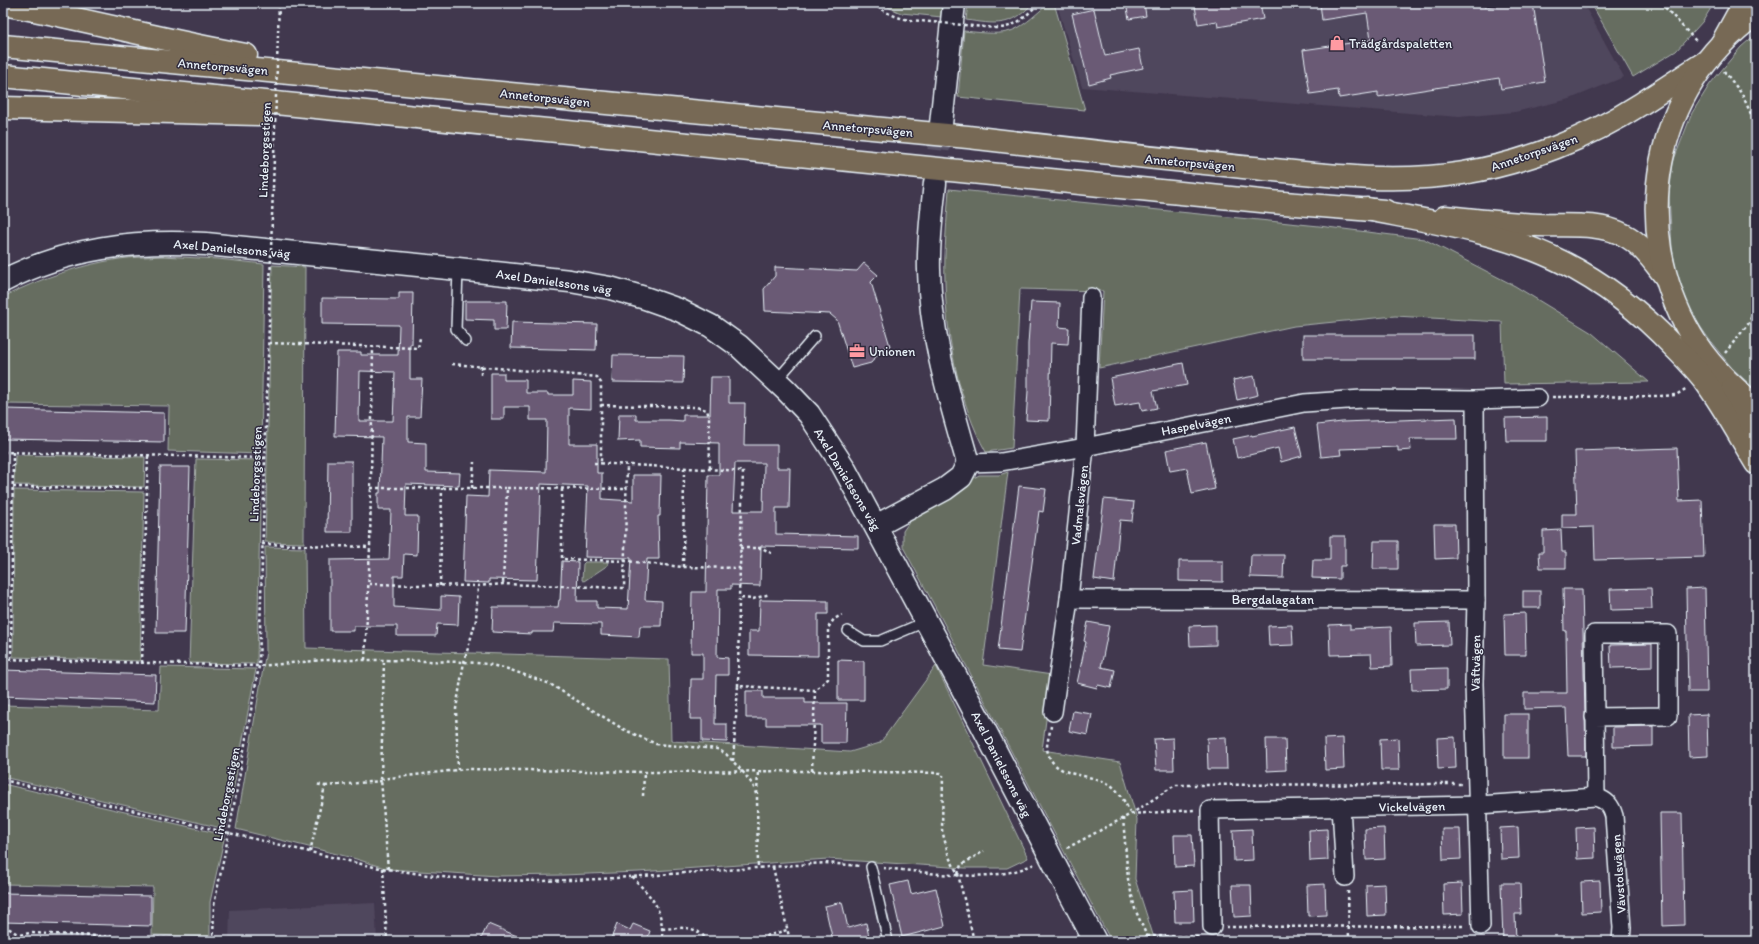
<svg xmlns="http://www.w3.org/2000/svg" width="1759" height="944" viewBox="0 0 1759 944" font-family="Itim,sans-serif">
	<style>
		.built { fill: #50465d }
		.green { fill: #666d60; stroke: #a7afac }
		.building { fill: #6a5a75; stroke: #e8f1f8; fill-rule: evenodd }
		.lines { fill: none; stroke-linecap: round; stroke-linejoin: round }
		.tertiary-tunnel { stroke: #5a5468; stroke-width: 22; stroke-dasharray: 22 11; stroke-linecap: butt }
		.service-casing { stroke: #e8f1f8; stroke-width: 12 }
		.minor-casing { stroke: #e8f1f8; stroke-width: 20 }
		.tertiary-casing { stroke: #e8f1f8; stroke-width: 25 }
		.primary-casing { stroke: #e8f1f8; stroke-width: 25 }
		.trunk-casing { stroke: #e8f1f8; stroke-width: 25 }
		.motorway-casing { stroke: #e8f1f8; stroke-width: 25 }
		.path { stroke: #e8f1f8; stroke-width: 2.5; stroke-dasharray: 3 3; stroke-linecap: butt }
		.service { stroke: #2f2a3d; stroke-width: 9 }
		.minor { stroke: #2f2a3d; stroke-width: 17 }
		.tertiary { stroke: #2f2a3d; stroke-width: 22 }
		.primary { stroke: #776954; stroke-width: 22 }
		.trunk { stroke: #776954; stroke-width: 22 }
		.motorway { stroke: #776954; stroke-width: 22 }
		.tertiary-bridge-casing { stroke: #e8f1f8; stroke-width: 25; stroke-linecap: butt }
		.path-bridge { stroke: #e8f1f8; stroke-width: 2.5; stroke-dasharray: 3 3; stroke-linecap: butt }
		.tertiary-bridge { stroke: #2f2a3d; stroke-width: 22 }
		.labels { text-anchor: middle; stroke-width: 3; stroke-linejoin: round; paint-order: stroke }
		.poi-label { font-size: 13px; fill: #e8f1f8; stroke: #2f2a3d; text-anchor: start }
		.street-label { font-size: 13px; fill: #e8f1f8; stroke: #2f2a3d }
	</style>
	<rect width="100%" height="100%" fill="#41384e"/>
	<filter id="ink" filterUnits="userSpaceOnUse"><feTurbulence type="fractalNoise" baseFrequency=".025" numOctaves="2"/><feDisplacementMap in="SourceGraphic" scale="8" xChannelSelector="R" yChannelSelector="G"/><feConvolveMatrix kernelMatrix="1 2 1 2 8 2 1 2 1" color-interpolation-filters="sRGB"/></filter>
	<g filter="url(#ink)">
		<!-- built -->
		<g class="built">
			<path d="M1062,3H1583L1624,77L1570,99L1515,112L1459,117L1082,87L1058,8Z"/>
			<path d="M375,903L377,941H229L230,910Z"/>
		</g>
		<!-- green -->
		<g class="green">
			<path d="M879,3H944L942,17L901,13Z"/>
			<path d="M968,3H1033C1011,28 995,24 966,20Z"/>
			<path d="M1049,3H1054L1085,110L958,97L964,31C1012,36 1013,35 1049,3Z"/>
			<path d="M1591,3H1714L1703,21L1676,51L1633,77Z"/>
			<path d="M1756,34V390L1732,368L1711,342L1691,313L1677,278L1672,247L1669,195L1673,162L1692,113L1710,84L1741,47Z"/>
			<path d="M949,189L1319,226L1424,239L1515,286L1592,333L1649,382L1504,384L1502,322L1395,316L1294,326L1099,368L1103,291L1020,289L1012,448L986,452C959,403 946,336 945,281C944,250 947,220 949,189Z"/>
			<path d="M162,256L218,259L264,264L261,454L168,451L169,406L3,404V297C39,279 79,265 119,259C133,257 148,257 162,256Z"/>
			<path d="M272,265L305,267L304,543L265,542Z"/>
			<path d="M15,455L145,457L144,487L14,485Z"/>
			<path d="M196,459L261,460L257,664L189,663Z"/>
			<path d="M1008,472L983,665L1052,675L1042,750L1120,762L1137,819L1135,879L1155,941H1111L947,629L903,547V531L910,521L917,515L958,494L974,478L979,475H999Z"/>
			<path d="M14,490L144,492L140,661L13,657Z"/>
			<path d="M265,547L305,548L306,648L669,659L671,741L850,752L880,743L936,666L1028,858L1007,868H965L828,859L638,872L563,875L498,876L388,869L353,858L236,829L266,651Z"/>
			<path d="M585,562H608V565L584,581L582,580L583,564Z"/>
			<path d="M161,667L256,669L226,829L3,777V705L159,710Z"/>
			<path d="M3,784L225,835L210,902V937L152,935L153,887L3,884Z"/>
		</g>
		<!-- building -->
		<g class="building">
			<path d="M1126,3H1144L1146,16L1129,19Z"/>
			<path d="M1211,3H1260L1263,19L1218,27L1217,21L1198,24L1195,6Z"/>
			<path d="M1320,3H1484L1485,7L1513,3H1533L1545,82L1501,89L1499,78L1378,97V92L1339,98L1338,90L1310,94L1303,50L1371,40L1367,13L1322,20Z"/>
			<path d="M1094,9L1105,56L1139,49L1143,68L1110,75L1111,78L1089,84L1072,14Z"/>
			<path d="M864,263L878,275L871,282L890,346L883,348L871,363L852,368L837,320L830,314L765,311L764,289L775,276V267L857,271Z"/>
			<path d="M399,293H413L412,344H410V379H422L420,417H408V442L426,443V472L460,473L459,486L406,484L405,516H418L417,555L404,554L403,576H394V607L441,610V596L459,597L458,625L437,624L436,636H397V626H354V631H330V560L389,559L390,538L391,510H378V493H380L382,437L335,436L337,352H361V355H398L399,325L322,324V298L399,299ZM360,371L395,372L393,421H359Z"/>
			<path d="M465,301H507L506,330H494V320L465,319Z"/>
			<path d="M1031,302L1060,303L1059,327L1069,328L1068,344L1051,343L1049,421L1026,420L1028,391V344Z"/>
			<path d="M512,322L597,324L596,350L511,348Z"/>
			<rect x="1303" y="335" width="172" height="24"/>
			<path d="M613,355L684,356L683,383L612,382Z"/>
			<path d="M1183,363L1187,385L1153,391L1157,408L1142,411L1140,402L1115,406L1110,378Z"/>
			<path d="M491,373H504V380H526V393H548V395H573V381L591,382V409L569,408V444H597V473H602V499L633,501V475H661L660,516H658L659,559H647L645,600L662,601L661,626H640L639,637L601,635V624L554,623L553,632H532V634L492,632L493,607H558L559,600H560L562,561L578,562L577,601H597V608L628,609L631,558L585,557L588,486L541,484L537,580L489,579V583L463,582L466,496L488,497L489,470L546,472L547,420H530V407H504V419H491Z"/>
			<path d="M1254,376L1258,395L1237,400L1233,380Z"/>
			<path d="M711,377H729V403H745L744,445H777V468H790L789,508H776V534L858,536V548L761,546L760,586L731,585V589H718L717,657L728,658V675H716L715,724H727V742L702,741V719H690L691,679H703V653H691L692,592H706L708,475H719V443L680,442V448L640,447V440L618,441L619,414H636V420H669L683,421V415H710ZM735,463H764L763,511H733Z"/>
			<path d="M5,409L164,413V442L4,439Z"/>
			<path d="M1547,417V441H1506L1505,418Z"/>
			<path d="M1456,418L1457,439H1410L1411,450L1398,451V447L1340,449L1341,455L1321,457L1317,425L1342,422Z"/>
			<path d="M1295,427L1302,456L1281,462L1278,448L1237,458L1233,439L1252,435V436Z"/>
			<path d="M1206,442L1215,489L1192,494L1187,468L1170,471L1166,450Z"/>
			<path d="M1677,448L1679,501L1702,500L1704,557L1595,560L1594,527L1562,528V514H1577L1575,451Z"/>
			<path d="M328,461H352V532H327Z"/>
			<path d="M160,467H190L185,633H156Z"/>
			<path d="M1019,486L1046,489L1043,512L1039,511L1020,652L998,650Z"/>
			<path d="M1104,499L1134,502L1132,521L1120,520L1114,582L1094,579Z"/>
			<path d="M1434,524H1455L1456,558L1435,559Z"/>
			<path d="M1561,530L1562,552H1566V568H1540L1539,552H1543V531Z"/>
			<path d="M1330,536H1345V566H1340V579L1312,578L1313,560H1330Z"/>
			<path d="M1374,541H1398V569H1373Z"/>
			<path d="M1251,555H1284L1283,578L1250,577Z"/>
			<path d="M1179,561H1223V582L1179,581Z"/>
			<path d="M1651,588L1652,609L1611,610L1610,589Z"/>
			<path d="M1705,588L1707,692H1688L1686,589Z"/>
			<path d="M1563,589H1582L1586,756H1568L1566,708L1524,709V693H1567L1566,631H1564Z"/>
			<rect x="1523" y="591" width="17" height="17"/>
			<path d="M760,600L828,601V614H818V656L749,655V631H759Z"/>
			<path d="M1525,613L1526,655H1505L1504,614Z"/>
			<path d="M1088,622L1109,626L1101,667L1115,670L1111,688L1098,685L1097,688L1077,683L1086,642L1084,641Z"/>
			<path d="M1449,622L1450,645L1416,646L1415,623Z"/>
			<path d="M1350,624V629L1391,627L1392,666L1372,667L1371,654L1330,655L1329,625Z"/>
			<path d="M1216,625V645L1190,646L1189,626Z"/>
			<path d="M1292,625L1293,645L1269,646L1268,626Z"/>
			<path d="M1652,644V667L1611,668L1610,645Z"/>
			<path d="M838,660L864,661V700H838Z"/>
			<path d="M1447,668V689L1412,690L1411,669Z"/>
			<path d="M3,670L156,675L155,702L3,696Z"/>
			<path d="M746,691H763V698H805V703H847L846,743H821V725H766V718H746Z"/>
			<path d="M1073,711L1092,714L1088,735L1069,731Z"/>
			<rect x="1504" y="714" width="24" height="44"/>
			<path d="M1707,714L1708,756L1689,757L1688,715Z"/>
			<path d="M1653,726V746L1613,747V727Z"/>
			<path d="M1226,737L1227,769H1208L1207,738Z"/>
			<path d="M1455,737L1456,768L1438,769L1437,738Z"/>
			<path d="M1173,738L1174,770H1156L1154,739Z"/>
			<path d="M1343,738L1344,769L1325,770L1324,739Z"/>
			<path d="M1398,738L1399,770H1381L1380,739Z"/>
			<path d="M1266,739H1285L1286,770L1267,771Z"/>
			<path d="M1660,813H1682L1684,925L1662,926Z"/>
			<path d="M1518,827L1519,858L1501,859L1500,828Z"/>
			<path d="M1594,827L1595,858L1577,859L1576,828Z"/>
			<path d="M1384,828L1385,859L1366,860L1365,829Z"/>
			<path d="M1252,829L1253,860L1234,861L1233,830Z"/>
			<path d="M1327,829L1328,860L1310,861L1309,830Z"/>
			<path d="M1442,829H1460L1461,859L1443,860Z"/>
			<path d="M1174,835H1192L1194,866L1175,867Z"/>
			<path d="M908,881L911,894L936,888L945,926L902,937L890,885Z"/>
			<path d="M1600,881L1601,912L1582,913L1581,882Z"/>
			<path d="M1462,883L1463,914L1444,915L1443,884Z"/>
			<path d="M1501,883H1520L1521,914H1515L1516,941H1503Z"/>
			<path d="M1325,884L1326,915L1308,916L1307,885Z"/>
			<path d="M1385,884L1386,915L1367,916L1366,885Z"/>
			<path d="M1232,885H1251L1252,916L1234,917Z"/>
			<path d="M1193,890L1194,922H1175L1174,891Z"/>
			<path d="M3,893L151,896V926L3,922Z"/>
			<path d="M842,902L848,928L866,923L870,941H833L825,906Z"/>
			<path d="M488,924L529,941H480Z"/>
			<path d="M617,924L630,930L633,924L650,931L648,937L656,941H610Z"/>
		</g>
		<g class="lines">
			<!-- tertiary-tunnel -->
			<path class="tertiary-tunnel" d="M935,183L941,124"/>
			<defs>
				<g id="service">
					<path d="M458,269L456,329L466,341"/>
					<path d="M776,381L815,336"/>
					<path d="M848,631L864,641H880L927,621"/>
					<path d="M871,867L888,941"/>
				</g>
				<g id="minor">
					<path d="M1475,400L1476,600L1474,684L1481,926"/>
					<path d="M968,463L1001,462L1085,447L1304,403L1362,399L1475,400L1538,398"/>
					<path d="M1069,599L1476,600"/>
					<path d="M1053,712L1069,599L1085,447L1091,297"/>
					<path d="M1594,717L1668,716V634H1594L1596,797"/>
					<path d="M1341,806L1345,877"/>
					<path d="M1212,927L1210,810L1478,805L1596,797C1607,801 1611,805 1614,816L1622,928L1621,941"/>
				</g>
				<g id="tertiary">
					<path d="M941,124L954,3"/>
					<path d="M3,281C69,247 133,240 206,244L458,269L570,281L610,288L645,298L679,310L711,326L739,346L786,390L809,414L843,466L982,725L1043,842"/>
					<path d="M876,526L945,489L961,477L968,463C950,400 930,336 929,270C928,241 932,212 935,183"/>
					<path d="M1059,873L1095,941"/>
				</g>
				<g id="primary">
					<path d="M3,4C85,19 165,41 246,55"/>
					<path d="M3,46C197,64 391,82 585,101C713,114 840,124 968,137C1063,148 1158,159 1254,168C1323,175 1394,184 1463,173C1525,163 1588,138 1641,104C1663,90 1685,75 1707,61"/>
					<path d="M3,76L799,155L1271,202L1385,211"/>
					<path d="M3,108L258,114"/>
					<path d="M1445,217C1477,220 1508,224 1540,225C1568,226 1598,222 1624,235C1641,243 1654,262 1665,276"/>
				</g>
				<path id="trunk" d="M1756,14C1653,88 1628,227 1691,335C1707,363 1731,386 1756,406"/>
				<g id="motorway">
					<path d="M1722,43L1744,3"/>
					<path d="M1367,209C1432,222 1502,232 1562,262C1604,283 1642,313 1674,347C1685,358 1696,369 1705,381C1724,407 1739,435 1756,463"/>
					<path d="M1733,387L1756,432"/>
				</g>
			</defs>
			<!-- service casing -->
			<use href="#service" class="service-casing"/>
			<!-- minor casing -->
			<use href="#minor" class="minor-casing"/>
			<!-- tertiary casing -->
			<use href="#tertiary" class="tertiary-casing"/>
			<!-- primary casing -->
			<use href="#primary" class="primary-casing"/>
			<!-- trunk casing -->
			<use href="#trunk" class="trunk-casing"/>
			<!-- motorway casing -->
			<use href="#motorway" class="motorway-casing"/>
			<!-- path -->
			<g class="path">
				<path d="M872,3C884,12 896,18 910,20"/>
				<path d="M1661,3L1696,41"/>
				<path d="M995,28C1015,29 1026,16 1039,3"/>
				<path d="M1724,71L1742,94L1756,125"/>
				<path d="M272,216L273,188"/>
				<path d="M269,343L418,348L420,338"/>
				<path d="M1725,353L1749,323L1756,305"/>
				<path d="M452,364L597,377L601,383V464"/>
				<path d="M481,366V376"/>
				<path d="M1552,397L1661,396L1676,395L1687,388"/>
				<path d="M601,405L696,407L707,410L709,417L710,470"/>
				<path d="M3,452L266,458"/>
				<path d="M594,463L743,471L739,598"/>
				<path d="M13,487L147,488"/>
				<path d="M371,488H507L503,584"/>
				<path d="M472,488L474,462"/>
				<path d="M507,488L626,489"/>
				<path d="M562,489V559L625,561L683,567L740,568"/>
				<path d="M262,544L370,547"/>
				<path d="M740,548H762L773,554"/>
				<path d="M683,567L684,468"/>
				<path d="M369,584L478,586L503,584L624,588L627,465"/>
				<path d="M440,586L442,488"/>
				<path d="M3,659L259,666L324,660H384L464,662L487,664L508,669L550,684L623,729L656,744L717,749L726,754L743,772L753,785L757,797L758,868"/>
				<path d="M11,659L13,452"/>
				<path d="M365,660L370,547L373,347"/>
				<path d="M142,663L148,456"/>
				<path d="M738,686L739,598L753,599L770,594"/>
				<path d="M1051,726C1050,733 1047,741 1047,748C1051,781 1092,771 1112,786C1121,793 1126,805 1131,814"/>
				<path d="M733,761L738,686L815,690"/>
				<path d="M458,770L456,709L464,662L476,620L478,586"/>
				<path d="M812,771L815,690L828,679V628L834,619L842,615"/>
				<path d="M381,779L384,660"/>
				<path d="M3,780L374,867L441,877L488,880L541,881L601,879L825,863L860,866"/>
				<path d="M325,786L382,781"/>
				<path d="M757,794L758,771"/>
				<path d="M643,796L644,772"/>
				<path d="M1131,814L1194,810"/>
				<path d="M1123,818L1128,879L1135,909L1149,941"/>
				<path d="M1067,848L1131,814L1175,785L1463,784"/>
				<path d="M310,852L325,786L316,784"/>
				<path d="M773,867L790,941"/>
				<path d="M383,868L387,941"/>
				<path d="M883,868C929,872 992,885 1034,864"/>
				<path d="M388,869L381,779L466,769L644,772L812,771L941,773L943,774L942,830L949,857L958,874L974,941"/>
				<path d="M958,874L961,865L984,851"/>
				<path d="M632,877C653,898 664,909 662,941"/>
				<path d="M1348,891L1349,941"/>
				<path d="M1226,927L1465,926"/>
				<path d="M3,928H8L19,935"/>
				<path d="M662,929C682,928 695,924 708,941"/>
				<path d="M1147,936L1200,937"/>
				<path d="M139,938L212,940"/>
				<path d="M10,941L19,935L30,933L139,938V941"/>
				<path d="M213,941L214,905L229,833L259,666L270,287"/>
				<path d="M749,941L787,930"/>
			</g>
			<!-- service -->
			<use href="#service" class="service"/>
			<!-- minor -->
			<use href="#minor" class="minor"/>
			<!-- tertiary -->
			<use href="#tertiary" class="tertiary"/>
			<!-- primary -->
			<use href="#primary" class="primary"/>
			<!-- trunk -->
			<use href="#trunk" class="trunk"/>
			<!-- motorway -->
			<use href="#motorway" class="motorway"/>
			<defs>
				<path id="tertiary-bridge" d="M1043,842L1059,873"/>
			</defs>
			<!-- tertiary-bridge casing -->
			<use href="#tertiary-bridge" class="tertiary-bridge-casing"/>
			<!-- path-bridge -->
			<g class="path-bridge">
				<path d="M910,20L995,28"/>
				<path d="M273,188L279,3"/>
				<path d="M270,287L272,216"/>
			</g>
			<!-- tertiary-bridge -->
			<use href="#tertiary-bridge" class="tertiary-bridge"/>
		</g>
	</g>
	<!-- icons -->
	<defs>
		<symbol id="shop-bare" viewBox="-9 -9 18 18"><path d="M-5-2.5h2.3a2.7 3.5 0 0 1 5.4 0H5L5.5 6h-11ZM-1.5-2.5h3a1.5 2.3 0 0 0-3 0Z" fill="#ff9aa2" stroke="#2f2a3d" stroke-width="2.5" paint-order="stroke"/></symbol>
		<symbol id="office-bare" viewBox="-9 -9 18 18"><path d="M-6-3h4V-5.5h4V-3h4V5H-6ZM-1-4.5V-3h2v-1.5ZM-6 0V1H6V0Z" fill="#ff9aa2" stroke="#2f2a3d" stroke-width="2.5" paint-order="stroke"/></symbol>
	</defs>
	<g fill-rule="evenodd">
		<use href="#shop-bare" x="1326" y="32" width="22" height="22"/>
		<use href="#office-bare" x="846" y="340" width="22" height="22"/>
	</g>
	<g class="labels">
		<!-- poi labels -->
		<g class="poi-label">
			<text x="1349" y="48">Trädgårdspaletten</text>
			<text x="869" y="356">Unionen</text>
		</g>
		<!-- street labels -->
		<g class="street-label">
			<text transform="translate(223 66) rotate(5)" y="5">Annetorpsvägen</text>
			<text transform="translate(545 97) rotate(6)" y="5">Annetorpsvägen</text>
			<text transform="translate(868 128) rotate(5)" y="5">Annetorpsvägen</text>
			<text transform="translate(264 150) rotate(-88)" y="5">Lindeborgsstigen</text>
			<text transform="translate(1534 152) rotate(-19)" y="5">Annetorpsvägen</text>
			<text transform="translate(1190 162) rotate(5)" y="5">Annetorpsvägen</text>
			<text transform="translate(232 248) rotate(5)" y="5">Axel Danielssons väg</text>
			<text transform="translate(554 281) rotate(8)" y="5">Axel Danielssons väg</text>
			<text transform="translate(1196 424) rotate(-11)" y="5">Haspelvägen</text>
			<text transform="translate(255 474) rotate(-88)" y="5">Lindeborgsstigen</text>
			<text transform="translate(848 479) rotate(59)" y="5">Axel Danielssons väg</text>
			<text transform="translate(1079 505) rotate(-84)" y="5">Vadmalsvägen</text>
			<text x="1273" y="604">Bergdalagatan</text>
			<text transform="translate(1475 663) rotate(-89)" y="5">Väftvägen</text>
			<text transform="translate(1002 764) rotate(63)" y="5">Axel Danielssons väg</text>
			<text transform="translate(226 794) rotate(-79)" y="5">Lindeborgsstigen</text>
			<text transform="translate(1412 806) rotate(-1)" y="5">Vickelvägen</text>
			<text transform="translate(1618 874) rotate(-94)" y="5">Vävstolsvägen</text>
		</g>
	</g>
	<!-- margin -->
	<rect width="1759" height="944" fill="none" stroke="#2f2a3d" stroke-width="16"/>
	<rect x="8" y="8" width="1743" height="928" fill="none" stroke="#e8f1f8" stroke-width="1.5" filter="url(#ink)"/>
</svg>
